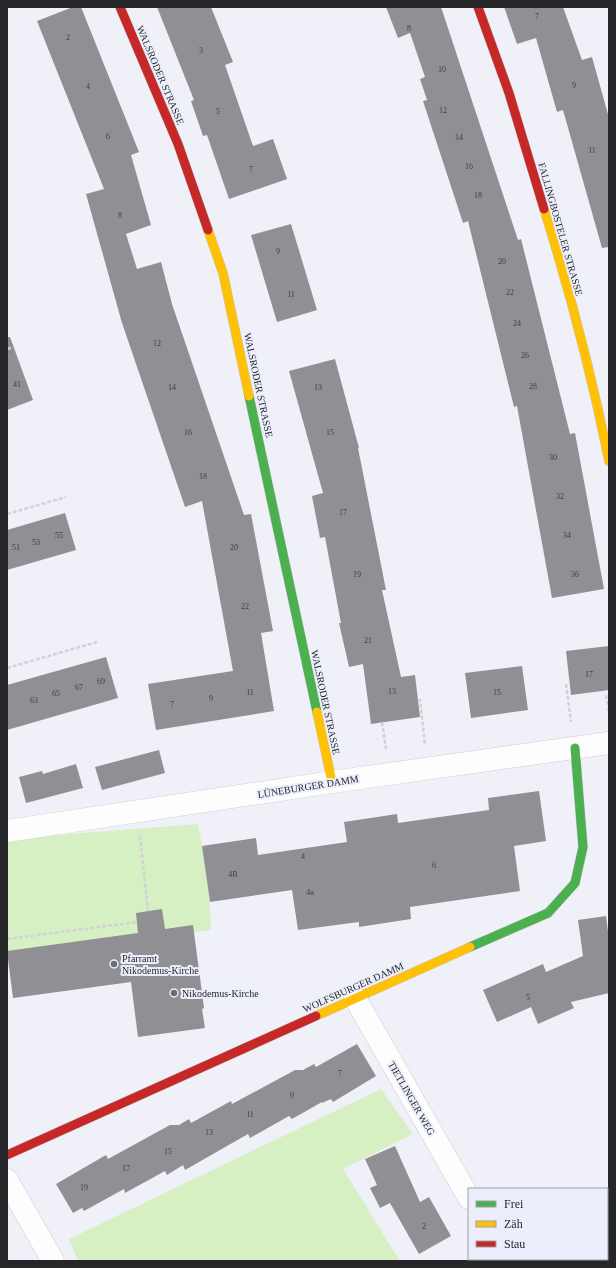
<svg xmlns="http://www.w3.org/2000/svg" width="616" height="1268" viewBox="0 0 616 1268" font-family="Georgia,serif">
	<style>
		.green { fill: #d6efc3 }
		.building { fill: #8f8f94 }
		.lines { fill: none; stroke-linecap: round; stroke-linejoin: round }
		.street-casing { stroke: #ccccd2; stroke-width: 23 }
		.fast-casing { stroke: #ccccd2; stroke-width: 10 }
		.slow-casing { stroke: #ccccd2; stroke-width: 10 }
		.jam-casing { stroke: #ccccd2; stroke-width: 10 }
		.path { stroke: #d2d2d4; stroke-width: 2.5; stroke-dasharray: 4 2; stroke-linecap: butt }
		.street { stroke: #fdfdfe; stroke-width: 22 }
		.fast { stroke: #4caf50; stroke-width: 9 }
		.slow { stroke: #ffc107; stroke-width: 9 }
		.jam { stroke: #c62828; stroke-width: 9 }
		.poi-dot { fill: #6c6d72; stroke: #eceffb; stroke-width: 1.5 }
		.labels { text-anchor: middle; stroke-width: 4; stroke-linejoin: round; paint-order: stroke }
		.number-label { font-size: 8px; fill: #404044 }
		.street-label { font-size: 10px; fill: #25262a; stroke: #eceffb }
		.poi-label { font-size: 10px; fill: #25262a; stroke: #eceffb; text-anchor: start }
	</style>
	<rect width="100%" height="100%" fill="#f0f1f8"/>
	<!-- green -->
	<g class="green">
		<path d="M198,824C205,859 210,894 211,930L7,957V839Z"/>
		<path d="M381,1089L413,1134L343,1169L400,1261H233L232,1259L228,1261H78L69,1239Z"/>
	</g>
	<!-- building -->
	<g class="building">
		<path d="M73,7H81L139,152L131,155L151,225L126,234L137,269L161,262L172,304L244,515L251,514L273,631L261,633L274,711L156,730L148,684L233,671L202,501L185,507L122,323L86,194L104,189L37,21Z"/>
		<path d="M157,7H211L233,62L225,65L253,146L273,139L287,179L229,199L207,135L203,136L191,101L194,100Z"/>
		<path d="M386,7H441L518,240L521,239L570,434L575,433L604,589L552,598L517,406L514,407L468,221L463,223L423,101L427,100L420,79L425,77L410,33L398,38Z"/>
		<path d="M504,7H563L582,60L592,57L609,118V247L602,248L563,110L557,112L536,38L517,44Z"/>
		<path d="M291,224L317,310L277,322L251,235Z"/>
		<path d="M7,337H10L33,400L7,410Z"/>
		<path d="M335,359L359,448H358L386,590H382L401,677L415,675L420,717L371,724L363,664L349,667L339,623H341L325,537L320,538L312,496L323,493L289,371Z"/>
		<path d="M65,513L76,550L7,570V530Z"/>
		<path d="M609,646V690L571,695L566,651Z"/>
		<path d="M106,657L118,698L7,730V685Z"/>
		<path d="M522,666L528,710L471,718L465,673Z"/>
		<path d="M159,750L165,773L102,790L95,767Z"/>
		<path d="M76,764L83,788L26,803L19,777L42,771L43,774Z"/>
		<path d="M539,791L546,841L514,846L520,891L410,907L411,919L359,927V922L298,930L292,890L210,902L202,846L256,838L258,855L347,842L344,822L397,814L398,823L489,810L488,798Z"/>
		<path d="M162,909L165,929L193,925L204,1008L202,1009L205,1028L138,1037L131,982L13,998L7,951L138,933L136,913Z"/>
		<path d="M606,916L609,940V993L571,1002L574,1008L538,1024L531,1007L497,1022L483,990L543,964L546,972L583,956L578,920Z"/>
		<path d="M357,1044L376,1076L333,1102L331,1099L322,1103V1102L292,1119L289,1116L250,1138L248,1134L185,1170L183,1165L167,1175L165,1171L125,1193L124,1189L84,1211L82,1208L73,1213L56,1184L106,1155L108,1159L170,1125H179L189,1119L191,1123L231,1101L232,1104L295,1070H303L314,1064L316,1067Z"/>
		<path d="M395,1146L420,1202L429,1197L451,1236L419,1254L390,1203L380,1208L370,1188L377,1185L365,1159Z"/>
	</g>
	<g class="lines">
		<defs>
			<g id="street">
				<path d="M7,831L332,782L609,743"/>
				<path d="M355,998L469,1198"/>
				<path d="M7,1180L53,1261"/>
				<path d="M504,1259L505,1261"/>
			</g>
			<g id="fast">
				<path d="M249,396L317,712"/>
				<path d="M470,947L548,913L575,883L583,847L575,748"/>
			</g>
			<g id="slow">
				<path d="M544,209C570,292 592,376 609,461"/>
				<path d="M208,230L223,273L249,396"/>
				<path d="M317,712L332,782"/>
				<path d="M316,1016L470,947"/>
			</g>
			<g id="jam">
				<path d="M120,7L178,144L208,230"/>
				<path d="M478,7L509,93L544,209"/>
				<path d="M7,1155L316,1016"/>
			</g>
		</defs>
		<!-- street casing -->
		<use href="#street" class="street-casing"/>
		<!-- fast casing -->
		<use href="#fast" class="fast-casing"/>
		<!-- slow casing -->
		<use href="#slow" class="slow-casing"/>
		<!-- jam casing -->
		<use href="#jam" class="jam-casing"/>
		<!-- path -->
		<g class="path">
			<path d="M7,349L11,348"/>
			<path d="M7,514L66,497"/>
			<path d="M7,668L97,642"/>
			<path d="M566,684L571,722"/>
			<path d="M606,695L609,711"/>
			<path d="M418,701L420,700L425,744"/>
			<path d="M382,722L386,749"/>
			<path d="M140,836L148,911"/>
			<path d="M7,939L137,922"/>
		</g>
		<!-- street -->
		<use href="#street" class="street"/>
		<!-- fast -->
		<use href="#fast" class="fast"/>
		<!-- slow -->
		<use href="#slow" class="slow"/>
		<!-- jam -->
		<use href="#jam" class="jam"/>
	</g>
	<!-- markers -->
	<g class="poi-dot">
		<circle cx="114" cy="964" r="4"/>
		<circle cx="174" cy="993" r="4"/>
	</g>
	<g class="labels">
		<!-- number labels -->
		<g class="number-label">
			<text x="537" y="19">7</text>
			<text x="409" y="31">8</text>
			<text x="68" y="40">2</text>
			<text x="201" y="53">3</text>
			<text x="442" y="72">10</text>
			<text x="574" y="88">9</text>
			<text x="88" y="89">4</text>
			<text x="443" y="113">12</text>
			<text x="218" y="114">5</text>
			<text x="108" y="139">6</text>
			<text x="459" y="140">14</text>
			<text x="592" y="153">11</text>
			<text x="469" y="169">16</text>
			<text x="251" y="172">7</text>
			<text x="478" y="198">18</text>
			<text x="120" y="218">8</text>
			<text x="278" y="254">9</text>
			<text x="502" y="264">20</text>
			<text x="510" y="295">22</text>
			<text x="291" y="297">11</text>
			<text x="517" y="326">24</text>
			<text x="157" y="346">12</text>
			<text x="525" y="358">26</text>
			<text x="17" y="387">41</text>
			<text x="533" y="389">28</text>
			<text x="172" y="390">14</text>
			<text x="318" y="390">13</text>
			<text x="188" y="435">16</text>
			<text x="330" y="435">15</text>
			<text x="553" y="460">30</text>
			<text x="203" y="479">18</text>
			<text x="560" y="499">32</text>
			<text x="343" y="515">17</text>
			<text x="59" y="538">55</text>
			<text x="567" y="538">34</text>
			<text x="36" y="545">53</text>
			<text x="16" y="550">51</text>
			<text x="234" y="550">20</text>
			<text x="357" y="577">19</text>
			<text x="575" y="577">36</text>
			<text x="245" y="609">22</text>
			<text x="368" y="643">21</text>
			<text x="589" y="677">17</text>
			<text x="101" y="684">69</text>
			<text x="79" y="690">67</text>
			<text x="392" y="694">13</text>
			<text x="250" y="695">11</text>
			<text x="497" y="695">15</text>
			<text x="56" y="696">65</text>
			<text x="211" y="701">9</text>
			<text x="34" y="703">63</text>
			<text x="172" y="707">7</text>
			<text x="303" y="859">4</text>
			<text x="434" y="868">6</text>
			<text x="233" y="877">4B</text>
			<text x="310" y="895">4a</text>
			<text x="528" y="1000">5</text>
			<text x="340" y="1076">7</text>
			<text x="292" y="1098">9</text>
			<text x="250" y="1117">11</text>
			<text x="209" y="1135">13</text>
			<text x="168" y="1154">15</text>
			<text x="126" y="1171">17</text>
			<text x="84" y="1190">19</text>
			<text x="424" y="1229">2</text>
		</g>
		<!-- street labels -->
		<g class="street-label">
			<text transform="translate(161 75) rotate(67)" y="4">WALSRODER STRASSE</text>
			<text transform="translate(561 229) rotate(74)" y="4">FALLINGBOSTELER STRASSE</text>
			<text transform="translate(259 385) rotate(78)" y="4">WALSRODER STRASSE</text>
			<text transform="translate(326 702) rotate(78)" y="4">WALSRODER STRASSE</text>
			<text transform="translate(308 786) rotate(-9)" y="4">LÜNEBURGER DAMM</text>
			<text transform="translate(353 987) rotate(-24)" y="4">WOLFSBURGER DAMM</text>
			<text transform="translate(412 1098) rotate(60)" y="4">TIETLINGER WEG</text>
		</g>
		<!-- poi labels -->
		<g class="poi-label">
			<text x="122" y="962">Pfarramt<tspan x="122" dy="12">Nikodemus-Kirche</tspan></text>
			<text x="182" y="997">Nikodemus-Kirche</text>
		</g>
	</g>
	<!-- border -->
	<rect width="616" height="1268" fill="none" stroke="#25262a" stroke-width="16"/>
	<!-- legend -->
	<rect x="468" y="1188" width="140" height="72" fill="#eceffb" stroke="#9c9fa7"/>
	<rect x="476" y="1201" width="20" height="6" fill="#4caf50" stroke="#9c9fa7"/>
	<text x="504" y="1208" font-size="12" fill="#25262a">Frei</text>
	<rect x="476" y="1221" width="20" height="6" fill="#ffc107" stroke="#9c9fa7"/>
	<text x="504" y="1228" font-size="12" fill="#25262a">Zäh</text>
	<rect x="476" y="1241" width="20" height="6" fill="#c62828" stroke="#9c9fa7"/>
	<text x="504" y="1248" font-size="12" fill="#25262a">Stau</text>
</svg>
